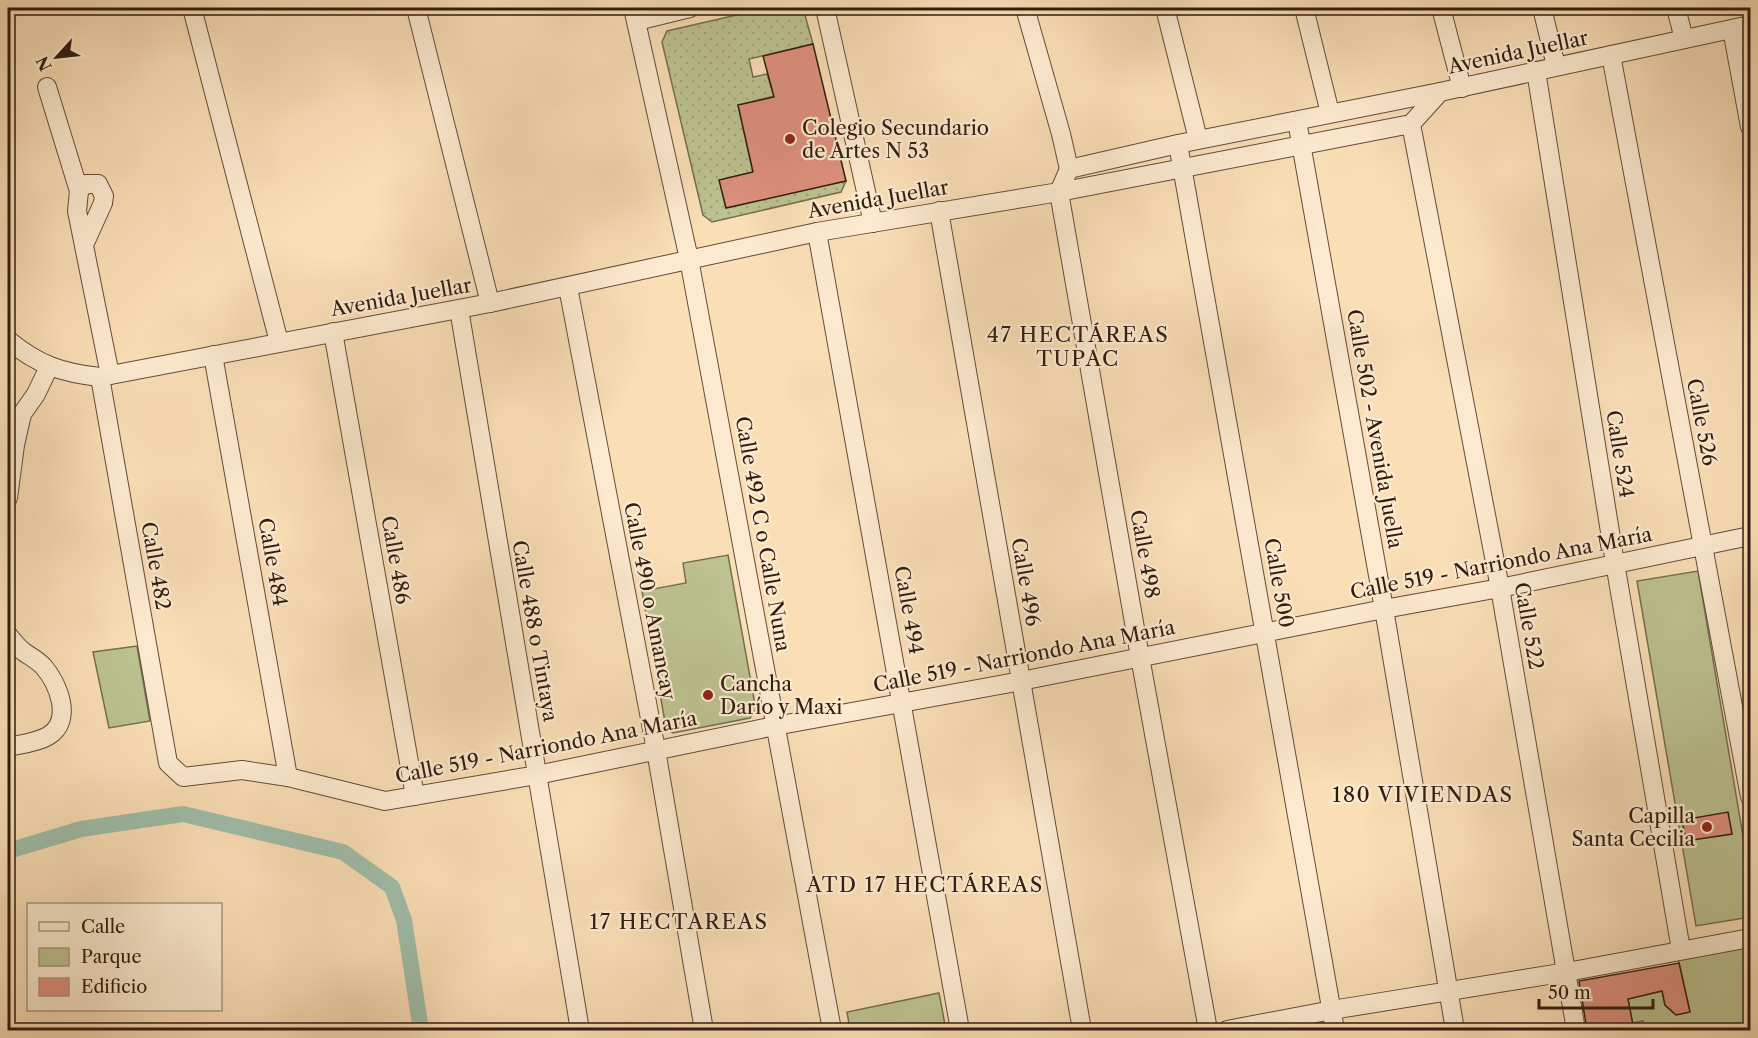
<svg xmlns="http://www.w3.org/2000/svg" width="1758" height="1038" viewBox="0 0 1758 1038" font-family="'Libre Caslon Text',serif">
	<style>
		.green { fill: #bcc290; stroke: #766f50; stroke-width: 1.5 }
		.garden { fill: url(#garden-dots); stroke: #766f50; stroke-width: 1.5 }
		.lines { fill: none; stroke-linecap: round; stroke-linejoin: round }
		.canal { stroke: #9fbda8; stroke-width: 16 }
		.building { fill: #de907e; stroke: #301c0f; stroke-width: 1.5 }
		.minor-casing { stroke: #624c39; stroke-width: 20 }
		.minor { stroke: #fcead0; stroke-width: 18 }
		.poi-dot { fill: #8f2418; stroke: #fcead0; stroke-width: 2 }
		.labels { text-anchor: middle; stroke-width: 4.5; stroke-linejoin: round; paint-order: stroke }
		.street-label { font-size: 20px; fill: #301c0f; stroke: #fcead0 }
		.poi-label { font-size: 20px; fill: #301c0f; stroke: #fcead0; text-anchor: start }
		.neighbourhood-label { font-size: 21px; letter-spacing: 1.5px; fill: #301c0f; stroke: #fcead0 }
	</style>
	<defs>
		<pattern id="garden-dots" width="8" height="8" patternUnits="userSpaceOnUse" patternTransform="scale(1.5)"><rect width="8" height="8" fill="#bcc290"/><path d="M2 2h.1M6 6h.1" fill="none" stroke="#a2a67b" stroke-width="1.8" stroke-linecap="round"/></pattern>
	</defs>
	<rect width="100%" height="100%" fill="#fadeb6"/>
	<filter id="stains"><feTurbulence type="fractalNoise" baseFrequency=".00333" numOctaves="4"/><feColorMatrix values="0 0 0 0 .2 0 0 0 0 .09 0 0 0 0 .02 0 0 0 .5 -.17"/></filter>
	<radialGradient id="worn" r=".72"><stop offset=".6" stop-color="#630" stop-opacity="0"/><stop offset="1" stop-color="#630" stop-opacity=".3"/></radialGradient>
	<!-- green -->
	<g class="green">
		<path d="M728,555L756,710L750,718L673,733L666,728L642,591L686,583L683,563Z"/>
		<path d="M1698,571L1750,877V917L1696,926L1637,581Z"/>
		<path d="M137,646L150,721L109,728L93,652Z"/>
		<path d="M1742,948L1750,949V1030H1644L1643,1021L1632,1023L1628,999L1662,991L1665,1005L1676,1015L1690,1012L1678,958Z"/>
		<path d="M939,993L946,1030H850L847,1012Z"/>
	</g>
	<!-- garden -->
	<path class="garden" d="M767,8H803L813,44L749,59L753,77L767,74L774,96L738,105L753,172L720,180L726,207L846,181L841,192L712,222L703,215L662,42L667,31Z"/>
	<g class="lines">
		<!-- canal -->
		<path class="canal" d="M8,851L81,829L183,814L343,852L392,887L404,920L421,1030"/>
	</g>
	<!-- building -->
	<g class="building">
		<path d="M813,44L846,181L726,208L719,180L753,172L738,105L774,97L763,56Z"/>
		<path d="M1728,812L1732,834L1686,841L1682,820Z"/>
		<path d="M1679,963L1690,1012L1676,1015L1665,1005L1662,991L1628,999L1634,1030H1587L1579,981Z"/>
	</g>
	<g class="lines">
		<defs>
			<g id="minor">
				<path d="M192,8L279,342"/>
				<path d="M416,8L490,303"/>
				<path d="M633,8L689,259L832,1030"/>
				<path d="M825,8L873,223"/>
				<path d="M1025,8L1061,134L1069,169"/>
				<path d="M1165,8L1198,139"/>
				<path d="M1304,8L1330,113"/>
				<path d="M1441,8L1462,88"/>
				<path d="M1542,8L1556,66"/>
				<path d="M1676,8L1684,39"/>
				<path d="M637,21L690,8"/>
				<path d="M1732,29L1750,127"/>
				<path d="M1611,55L1750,797"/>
				<path d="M1536,71L1615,563L1681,950"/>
				<path d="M47,87L79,191"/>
				<path d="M1297,121L1384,609L1455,1030"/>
				<path d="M1411,124L1500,588L1576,1030"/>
				<path d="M1178,144L1335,1030"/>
				<path d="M1069,169L1059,192L1140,657L1208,1030"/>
				<path d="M1069,169L1178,144L1440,92"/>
				<path d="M939,211L1082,1030"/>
				<path d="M817,232L960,1030"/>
				<path d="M84,245L103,203L104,196L98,184H85L79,191L77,211L110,375"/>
				<path d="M568,287L656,750L704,1030"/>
				<path d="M459,309L580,1030"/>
				<path d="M333,332L415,796"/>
				<path d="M8,340C38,365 62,373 100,377L490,303L817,232L1059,192L1411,124L1440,92L1750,25"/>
				<path d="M213,355L288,777"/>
				<path d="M100,377L168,763L183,777L242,770L288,777L385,801L537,775L775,726L1021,681L1384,609L1500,588L1750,536"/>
				<path d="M8,498L15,445L22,414L36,394L49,367"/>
				<path d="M8,635C13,641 18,648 24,652C31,657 37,660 43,666C58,683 74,721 48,736C36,743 21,744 8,747"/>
				<path d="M1227,1030L1332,1010L1567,972L1750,938"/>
			</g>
		</defs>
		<!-- minor casing -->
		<use href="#minor" class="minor-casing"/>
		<!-- minor -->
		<use href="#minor" class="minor"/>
	</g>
	<!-- markers -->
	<g class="poi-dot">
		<circle cx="790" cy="139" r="6"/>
		<circle cx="708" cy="695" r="6"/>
		<circle cx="1707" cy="827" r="6"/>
	</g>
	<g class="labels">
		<!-- street labels -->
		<g class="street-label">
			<text transform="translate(1518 52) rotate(-12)" y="7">Avenida Juellar</text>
			<text transform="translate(878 199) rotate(-10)" y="7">Avenida Juellar</text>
			<text transform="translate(401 297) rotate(-10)" y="7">Avenida Juellar</text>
			<text transform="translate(1702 422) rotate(79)" y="7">Calle 526</text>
			<text transform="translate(1375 429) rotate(80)" y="7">Calle 502 - Avenida Juella</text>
			<text transform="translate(1620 454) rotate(81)" y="7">Calle 524</text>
			<text transform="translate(763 534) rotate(80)" y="7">Calle 492 C o Calle Nuna</text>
			<text transform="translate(1145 554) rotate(80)" y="7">Calle 498</text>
			<text transform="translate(396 560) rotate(80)" y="7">Calle 486</text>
			<text transform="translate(273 562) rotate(80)" y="7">Calle 484</text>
			<text transform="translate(1501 563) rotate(-11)" y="7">Calle 519 - Narriondo Ana María</text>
			<text transform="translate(156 566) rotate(80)" y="7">Calle 482</text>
			<text transform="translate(1026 582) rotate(80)" y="7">Calle 496</text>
			<text transform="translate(1279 583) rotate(80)" y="7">Calle 500</text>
			<text transform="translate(650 601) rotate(79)" y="7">Calle 490 o Amancay</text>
			<text transform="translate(909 610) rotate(80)" y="7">Calle 494</text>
			<text transform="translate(1529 626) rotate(80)" y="7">Calle 522</text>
			<text transform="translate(535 631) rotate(80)" y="7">Calle 488 o Tintaya</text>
			<text transform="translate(1024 656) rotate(-11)" y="7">Calle 519 - Narriondo Ana María</text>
			<text transform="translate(546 747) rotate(-11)" y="7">Calle 519 - Narriondo Ana María</text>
		</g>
		<!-- poi labels -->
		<g class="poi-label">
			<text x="802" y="135">Colegio Secundario<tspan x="802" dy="23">de Artes N 53</tspan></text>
			<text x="720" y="691">Cancha<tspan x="720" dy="23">Darío y Maxi</tspan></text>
			<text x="1695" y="823" text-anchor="end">Capilla<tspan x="1695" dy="23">Santa Cecilia</tspan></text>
		</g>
		<!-- neighbourhood labels -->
		<g class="neighbourhood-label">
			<text x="1078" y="342">47 HECTÁREAS<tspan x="1078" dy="24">TUPAC</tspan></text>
			<text x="1423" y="802">180 VIVIENDAS</text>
			<text x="925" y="892">ATD 17 HECTÁREAS</text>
			<text x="679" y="929">17 HECTAREAS</text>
		</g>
	</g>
	<!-- margin -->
	<rect width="1758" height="1038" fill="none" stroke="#fadeb6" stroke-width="30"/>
	<rect x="9" y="9" width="1740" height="1020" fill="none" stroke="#301c0f" stroke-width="3"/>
	<rect x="15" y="15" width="1728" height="1008" fill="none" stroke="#301c0f" stroke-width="1.5"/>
	<!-- legend -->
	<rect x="27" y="903" width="195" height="108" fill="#fcead0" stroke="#aa9883" stroke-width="1.5"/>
	<rect x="39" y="922" width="30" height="9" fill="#fcead0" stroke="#aa9883" stroke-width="1.5"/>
	<text x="81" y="933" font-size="18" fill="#301c0f">Calle</text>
	<rect x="39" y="948" width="30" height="18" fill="#bcc290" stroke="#aa9883" stroke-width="1.5"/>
	<text x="81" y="963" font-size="18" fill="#301c0f">Parque</text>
	<rect x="39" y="978" width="30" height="18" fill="#de907e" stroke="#aa9883" stroke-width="1.5"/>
	<text x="81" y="993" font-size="18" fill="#301c0f">Edificio</text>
	<!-- north arrow -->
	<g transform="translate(57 57) rotate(243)" stroke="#fcead0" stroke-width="4.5" paint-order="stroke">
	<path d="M0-4.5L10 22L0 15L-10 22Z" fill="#301c0f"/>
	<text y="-9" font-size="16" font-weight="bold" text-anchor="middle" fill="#301c0f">N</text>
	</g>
	<!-- scale -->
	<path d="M1539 999v9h114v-9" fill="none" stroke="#301c0f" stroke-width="3"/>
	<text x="1548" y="999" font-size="18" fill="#301c0f" stroke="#fcead0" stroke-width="4.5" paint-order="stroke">50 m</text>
	<rect width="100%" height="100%" filter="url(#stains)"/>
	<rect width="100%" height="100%" fill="url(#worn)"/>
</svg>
